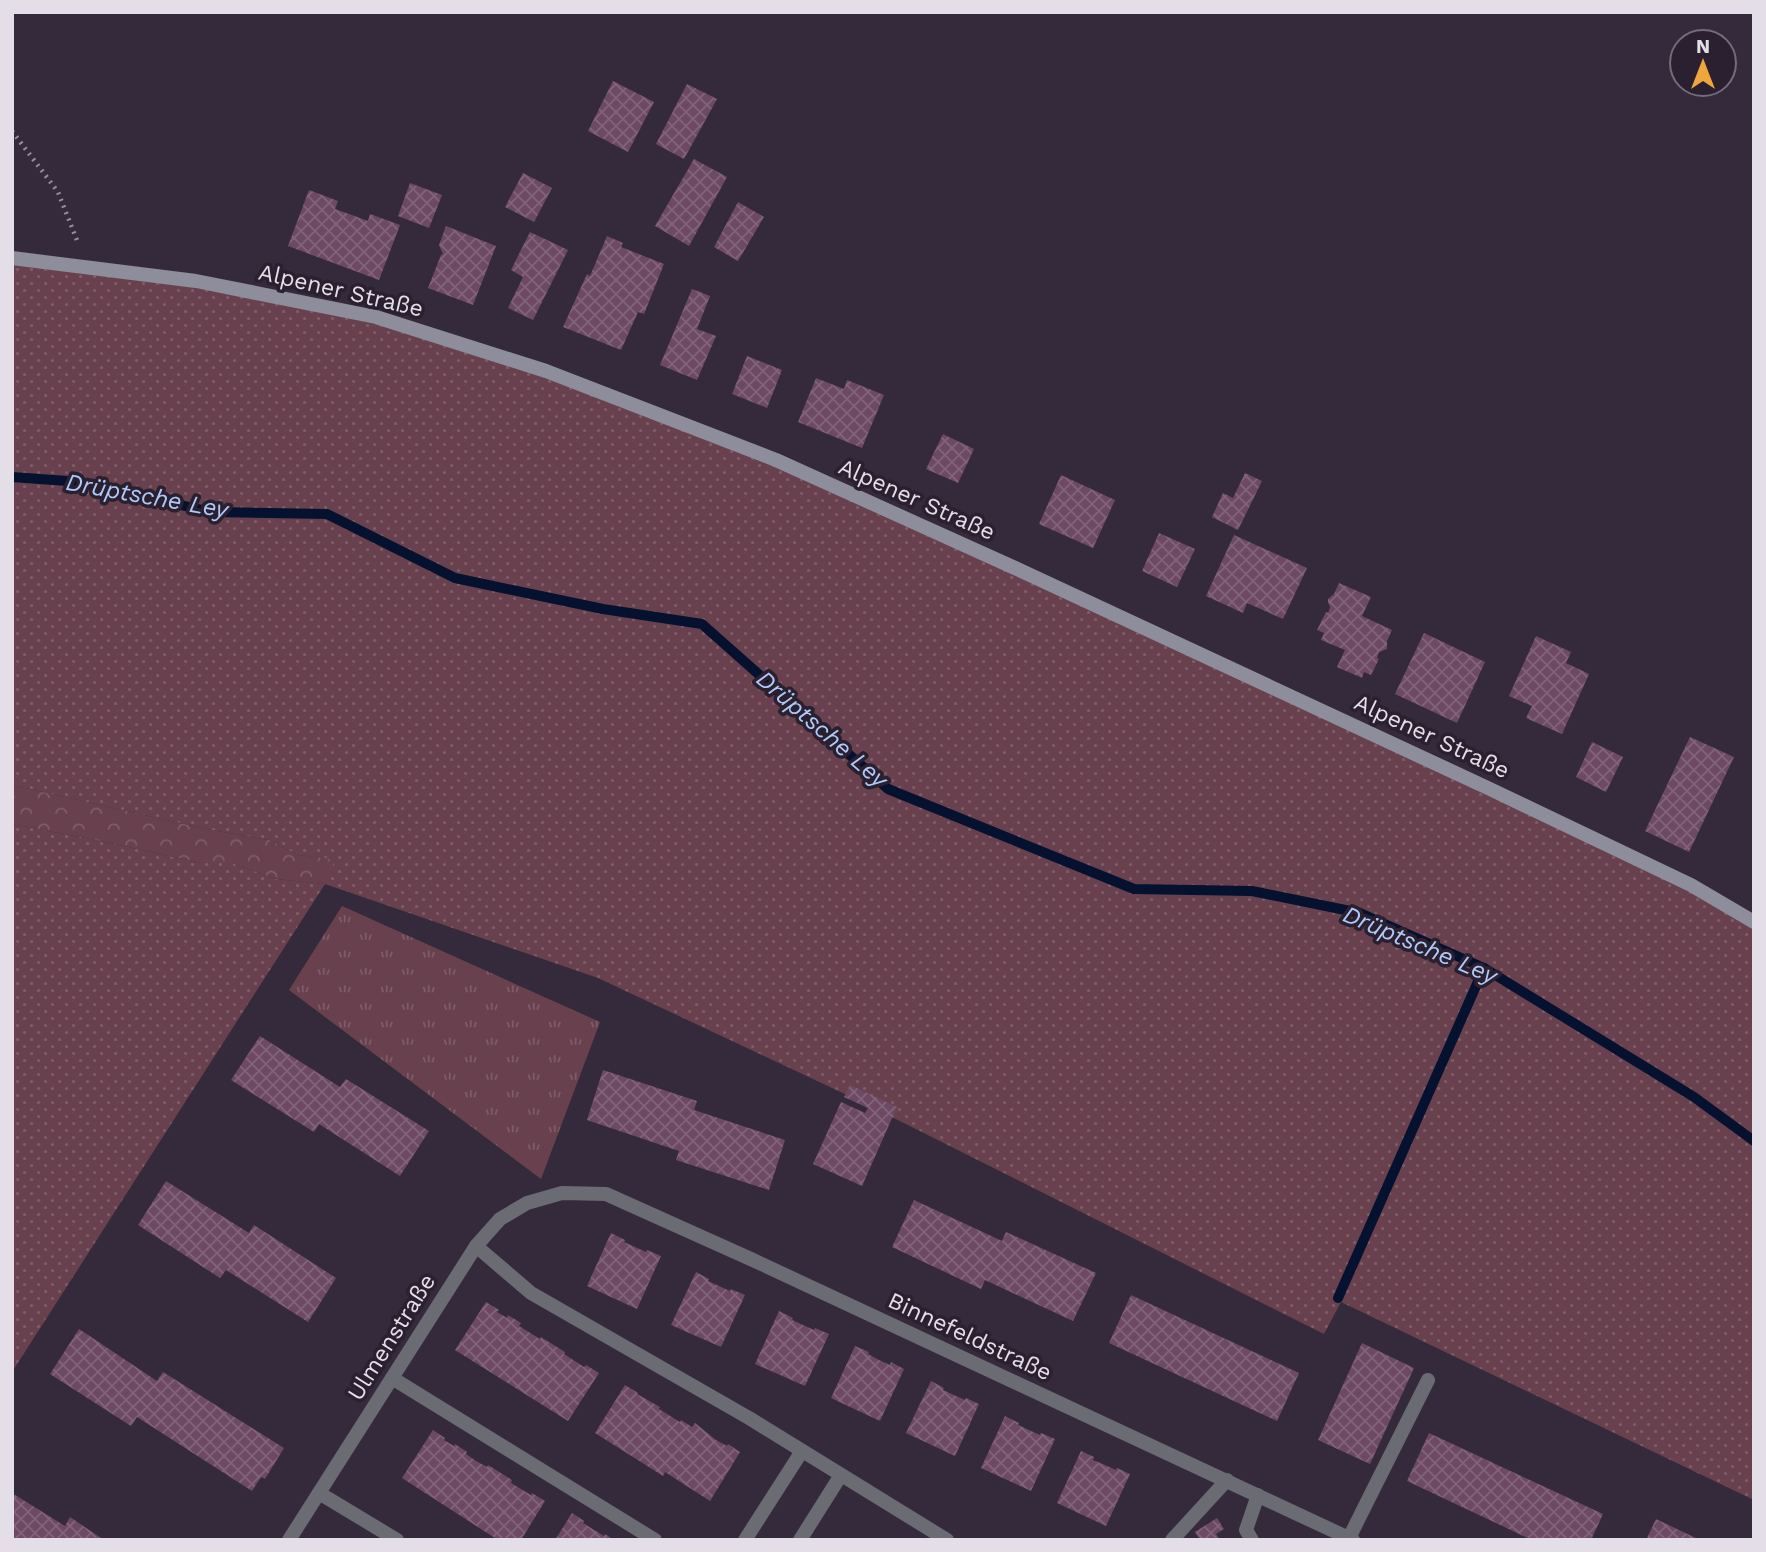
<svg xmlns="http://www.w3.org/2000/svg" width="1766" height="1552" viewBox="0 0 1766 1552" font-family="'Work Sans',sans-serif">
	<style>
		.grass { fill: url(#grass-dots) }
		.forest { fill: url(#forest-crowns) }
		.park { fill: url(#park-tufts) }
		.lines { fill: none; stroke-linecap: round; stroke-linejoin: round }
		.stream { stroke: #04112f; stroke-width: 10 }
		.building { fill: url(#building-cross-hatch) }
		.path { stroke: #958d9a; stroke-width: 4.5; stroke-dasharray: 2 5; stroke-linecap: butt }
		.lane { stroke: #6b6b74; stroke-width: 14 }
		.street { stroke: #6b6b74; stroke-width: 14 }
		.secondary { stroke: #8d8d9b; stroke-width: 14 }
		.labels { text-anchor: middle; stroke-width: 7; stroke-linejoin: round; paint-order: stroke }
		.street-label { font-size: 23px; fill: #e4dee9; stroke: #2a2030 }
		.water-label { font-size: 24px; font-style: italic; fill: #afcafa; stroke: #2a2030 }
	</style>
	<defs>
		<pattern id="grass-dots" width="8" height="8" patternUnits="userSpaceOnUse" patternTransform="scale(1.75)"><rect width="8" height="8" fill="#69414e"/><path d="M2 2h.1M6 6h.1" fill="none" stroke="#7e5c68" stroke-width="1.8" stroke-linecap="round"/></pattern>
		<pattern id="forest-crowns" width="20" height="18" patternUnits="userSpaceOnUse" patternTransform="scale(1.75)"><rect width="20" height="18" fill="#69414e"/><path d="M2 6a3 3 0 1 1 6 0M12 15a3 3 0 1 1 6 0" fill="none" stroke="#7e5c68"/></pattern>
		<pattern id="park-tufts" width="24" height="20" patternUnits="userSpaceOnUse" patternTransform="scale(1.75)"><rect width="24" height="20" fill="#69414e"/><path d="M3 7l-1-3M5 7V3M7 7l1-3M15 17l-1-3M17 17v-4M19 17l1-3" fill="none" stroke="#7e5c68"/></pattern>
		<pattern id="building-cross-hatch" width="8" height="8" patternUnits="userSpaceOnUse" patternTransform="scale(1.75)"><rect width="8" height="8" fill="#6d4964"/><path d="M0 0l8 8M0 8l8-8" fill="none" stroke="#82637a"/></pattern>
	</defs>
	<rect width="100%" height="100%" fill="#342a3b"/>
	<!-- grass -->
	<path class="grass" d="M12,258L376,317L776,460L1015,568L1754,922V1500L1341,1302L1324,1334L864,1103L598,978L325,884L12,1372V824L96,840L202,863H232L276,879L325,884L334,859L298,855L269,840L206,829L12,785Z"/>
	<!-- forest -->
	<path class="forest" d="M12,785L206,829L269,840L298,855L334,859L331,876L325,884L276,879L232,863H202L96,840L12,824Z"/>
	<!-- park -->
	<path class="park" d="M342,906L600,1022L541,1179L289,990Z"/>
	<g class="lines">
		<!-- stream -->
		<g class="stream">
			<path d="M12,477L81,482L211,512L327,514L455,578L603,609L702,624L888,789L1134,889L1252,891L1360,913L1484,968L1694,1097L1754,1141"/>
			<path d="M1338,1298L1484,968"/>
		</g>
	</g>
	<!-- building -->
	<g class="building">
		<path d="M613,81L654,102L628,152L588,131Z"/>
		<path d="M687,84L717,99L684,159L656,144Z"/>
		<path d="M694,159L727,177L689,246L655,226Z"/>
		<path d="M523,173L552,188L534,222L505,207Z"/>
		<path d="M410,183L442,195L429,228L398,216Z"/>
		<path d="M309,190L338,201L335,209L352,215L368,221L370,214L400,225L379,280L288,246Z"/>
		<path d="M738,202L764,217L738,261L714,247Z"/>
		<path d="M446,226L496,246L473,305L428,288L441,255L443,254L439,245Z"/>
		<path d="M530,232L568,250L533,320L508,308L523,277L511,270Z"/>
		<path d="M607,236L623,243L621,247L664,264L644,314L638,312L621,350L563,327L587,274L590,276Z"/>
		<path d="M692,289L710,296L697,329L716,336L697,380L660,365Z"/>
		<path d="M747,356L782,370L767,408L732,394Z"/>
		<path d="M816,378L844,389L847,380L884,395L862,448L798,422Z"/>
		<path d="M943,434L974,449L958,483L926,469Z"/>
		<path d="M1245,473L1262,481L1238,530L1212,517L1223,493L1233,498Z"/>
		<path d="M1061,475L1115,500L1093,548L1039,524Z"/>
		<path d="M1159,533L1195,549L1177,587L1142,571Z"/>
		<path d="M1234,535L1307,568L1283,619L1247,603L1243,613L1206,596Z"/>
		<path d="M1339,583L1371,597L1362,616L1392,630L1387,641V649L1379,652L1377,658L1379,659L1371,675L1364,672L1362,678L1337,667L1345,650L1321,640L1324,633L1317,630L1326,612L1328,613L1330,607L1328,602V599L1334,594Z"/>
		<path d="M1424,633L1485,662L1457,723L1395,694Z"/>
		<path d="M1536,636L1571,652L1566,663L1589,674L1562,734L1526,718L1532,706L1509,696Z"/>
		<path d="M1690,737L1734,757L1689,852L1645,831Z"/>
		<path d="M1592,742L1623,757L1606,792L1576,777Z"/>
		<path d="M260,1036L340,1087L346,1079L429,1131L400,1176L319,1124L314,1132L231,1080Z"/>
		<path d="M603,1070L697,1101L694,1110L785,1140L769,1190L676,1160L679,1151L587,1120Z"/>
		<path d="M850,1085L897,1107L862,1186L813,1164L841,1102L865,1113L868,1108L844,1097Z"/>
		<path d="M166,1181L249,1233L254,1225L336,1278L308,1322L226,1270L220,1278L138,1225Z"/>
		<path d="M914,1200L1002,1241L1006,1232L1096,1273L1073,1321L985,1280L981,1289L892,1247Z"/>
		<path d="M611,1233L625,1240L624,1242L646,1252L647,1250L661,1256L637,1309L587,1286Z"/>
		<path d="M696,1272L709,1279L708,1281L730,1291L731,1289L745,1295L721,1347L671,1325Z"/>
		<path d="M1131,1295L1299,1373L1277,1421L1109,1343Z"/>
		<path d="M486,1302L499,1310L497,1312L507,1318L508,1315L521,1323L519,1326L540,1339L541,1337L565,1352L564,1354L584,1367L586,1365L599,1373L568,1421L455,1350Z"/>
		<path d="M779,1311L793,1318L792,1320L814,1330L815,1328L829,1334L805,1386L755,1364Z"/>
		<path d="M79,1329L157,1381L163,1372L284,1448L265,1479L261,1477L252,1491L137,1417L131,1426L50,1374Z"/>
		<path d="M1362,1343L1414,1368L1370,1464L1318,1440Z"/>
		<path d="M855,1346L869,1352L868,1354L879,1360L890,1365L891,1362L904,1369L880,1421L831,1398Z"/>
		<path d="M931,1381L944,1388L943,1390L965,1400L966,1398L979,1404L955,1456L906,1433Z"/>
		<path d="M625,1385L638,1393L637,1394L660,1407L659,1409L680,1422L681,1420L692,1427L695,1423L716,1440L727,1446L728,1444L740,1452L710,1501L665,1472L663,1476L595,1433Z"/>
		<path d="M1005,1416L1019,1423L1018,1425L1040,1435L1041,1433L1055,1439L1031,1491L981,1468Z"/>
		<path d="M433,1430L445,1438L444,1440L454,1446L455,1444L467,1452L466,1454L476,1461L487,1467L488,1465L512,1480L511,1483L531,1495L532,1493L545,1501L521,1540H498L402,1478Z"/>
		<path d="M1429,1433L1603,1514L1591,1540H1532L1407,1481Z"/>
		<path d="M1081,1451L1094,1457L1093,1460L1105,1465L1116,1470L1117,1468L1130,1474L1106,1526L1057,1503Z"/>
		<path d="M12,1493L65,1526L70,1517L104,1540H12Z"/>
		<path d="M572,1513L584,1521L583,1523L604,1536L605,1534L614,1540H555Z"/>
		<path d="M1217,1518L1224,1529L1216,1534L1220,1540H1200L1195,1532Z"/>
		<path d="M1656,1519L1700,1540H1646Z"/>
	</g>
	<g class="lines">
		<!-- path -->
		<path class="path" d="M12,131L58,192L78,243"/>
		<!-- lane -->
		<g class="lane">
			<path d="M476,1246L531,1293L749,1418L947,1540"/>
			<path d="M392,1378L655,1540"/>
			<path d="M319,1493L397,1540"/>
			<path d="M1349,1538L1428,1380"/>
			<path d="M745,1540L802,1451"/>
			<path d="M800,1540L841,1475"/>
			<path d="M1252,1540L1246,1530L1258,1495"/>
		</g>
		<!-- street -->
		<g class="street">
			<path d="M289,1540L476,1246L500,1219L527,1203L562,1193L606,1194L753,1260L1353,1540"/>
			<path d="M1172,1540L1227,1480"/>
		</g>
		<!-- secondary -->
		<path class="secondary" d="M12,258L196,281L376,317L546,371L776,460L1015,568L1490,789L1691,885L1754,922"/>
	</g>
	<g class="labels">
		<!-- street labels -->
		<g class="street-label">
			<text transform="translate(341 290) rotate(13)" y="8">Alpener Straße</text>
			<text transform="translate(917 499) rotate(24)" y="8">Alpener Straße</text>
			<text transform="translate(1432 736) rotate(25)" y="8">Alpener Straße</text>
			<text transform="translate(970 1336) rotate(25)" y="8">Binnefeldstraße</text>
			<text transform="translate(391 1337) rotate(-58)" y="8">Ulmenstraße</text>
		</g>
		<!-- water labels -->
		<g class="water-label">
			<text transform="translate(147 496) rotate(10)" y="8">Drüptsche Ley</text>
			<text transform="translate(822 729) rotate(41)" y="8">Drüptsche Ley</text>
			<text transform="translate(1420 945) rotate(23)" y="8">Drüptsche Ley</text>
		</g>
	</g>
	<!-- border -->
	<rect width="1766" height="1552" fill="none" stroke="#e4dee9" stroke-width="28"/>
	<!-- north arrow -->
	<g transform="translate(1703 63)"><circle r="33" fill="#2a2030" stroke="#746c7a" stroke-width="2"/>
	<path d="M0-5L12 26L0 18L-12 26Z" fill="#efa73d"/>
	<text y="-10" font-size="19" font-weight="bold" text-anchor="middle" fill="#e4dee9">N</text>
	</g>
</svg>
